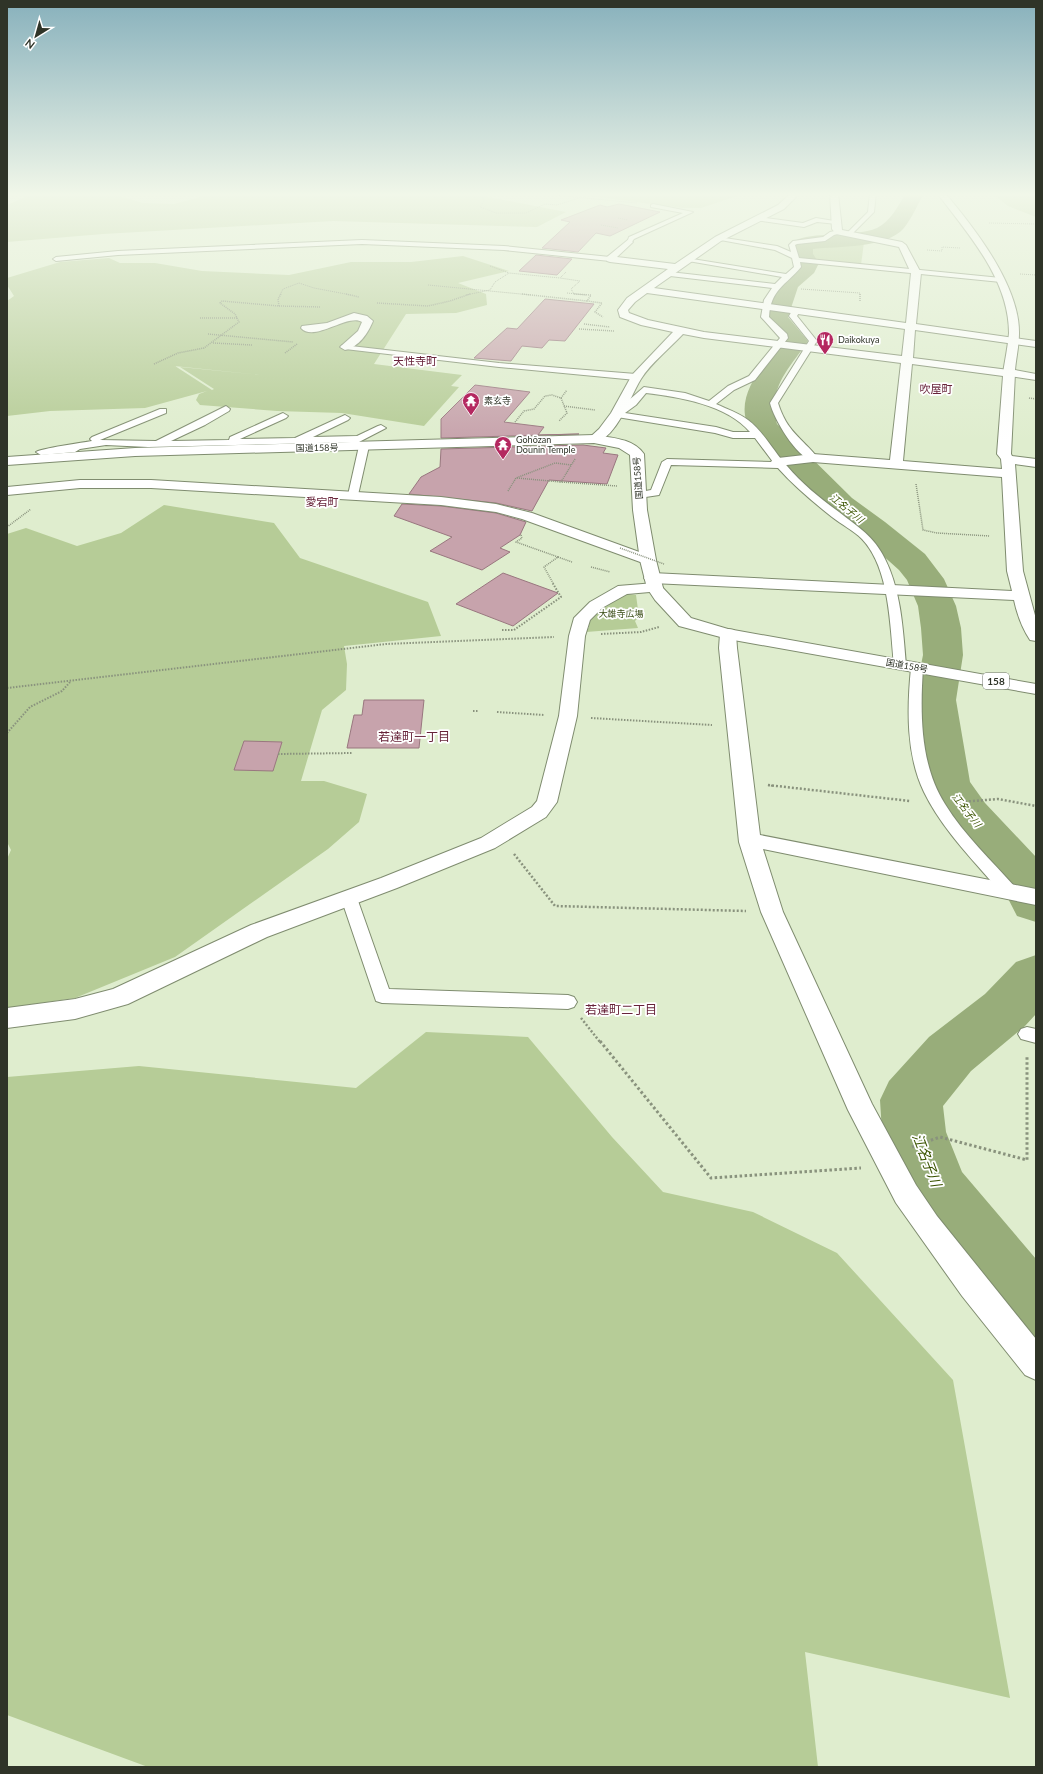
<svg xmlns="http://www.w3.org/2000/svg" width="1043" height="1774" viewBox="0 0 1043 1774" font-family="Lato,'Noto Sans JP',sans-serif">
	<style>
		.green { fill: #b6cc97; fill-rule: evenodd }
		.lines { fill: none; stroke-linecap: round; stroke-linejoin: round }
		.river { fill: #98ad7a; fill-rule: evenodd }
		.building { fill: #c7a3ac; stroke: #99777f }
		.lane-casing { stroke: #7f8c6f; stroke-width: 2 }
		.street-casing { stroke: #7f8c6f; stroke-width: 2 }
		.secondary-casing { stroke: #7f8c6f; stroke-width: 2 }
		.highway-casing { stroke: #7f8c6f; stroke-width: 2 }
		.path-far4 { stroke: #89927d; stroke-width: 1; stroke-dasharray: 1 1; stroke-linecap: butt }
		.path-far3 { stroke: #89927d; stroke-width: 1.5; stroke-dasharray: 1 1; stroke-linecap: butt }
		.path-far2 { stroke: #89927d; stroke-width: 2; stroke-dasharray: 1.5 1.5; stroke-linecap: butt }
		.path-far1 { stroke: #89927d; stroke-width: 2.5; stroke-dasharray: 2 2; stroke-linecap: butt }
		.path { stroke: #89927d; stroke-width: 3; stroke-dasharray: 2.5 2.5; stroke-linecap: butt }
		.lane { fill: #fff; fill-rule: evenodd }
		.street { fill: #fff; fill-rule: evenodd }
		.secondary { fill: #fff; fill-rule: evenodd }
		.highway { fill: #fff; fill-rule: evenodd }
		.path-bridge { stroke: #89927d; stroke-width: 1.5; stroke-dasharray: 1 1; stroke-linecap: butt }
		.labels { text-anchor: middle; stroke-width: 3.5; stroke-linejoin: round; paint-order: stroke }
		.far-poi-label { font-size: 9px; fill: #2f3428; stroke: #fff; text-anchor: start }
		.far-street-label { font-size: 9px; fill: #2f3428; stroke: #fff }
		.far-park-label { font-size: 9px; fill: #374a12; stroke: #fff }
		.far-water-label { font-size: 10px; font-style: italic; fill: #3b5400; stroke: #fff }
		.shield { fill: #fff; stroke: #6d7168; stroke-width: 1 }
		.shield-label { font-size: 10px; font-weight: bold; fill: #2f3428 }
		.far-quarter-label { font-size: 11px; fill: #67233a; stroke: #fff }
		.neighbourhood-label { font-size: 12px; fill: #67233a; stroke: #fff }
		.near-water-label { font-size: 14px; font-style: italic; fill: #3b5400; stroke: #fff }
	</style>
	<rect width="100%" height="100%" fill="#dfedce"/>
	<!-- green -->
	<g class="green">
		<path d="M34,193H109L143,203L174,204L215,193H468L566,212L537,227L333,221L103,234L7,242V205Z"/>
		<path d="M566,193H746L701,208H683Z"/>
		<path d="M992,193H1036V217L1008,206Z"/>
		<path d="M864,242L861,265L813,261L807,251L811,247L819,246Z"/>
		<path d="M463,256L509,271L458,283L486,294L487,305L456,313L406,314L374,364L462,375L451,386L459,387L424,426L342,413L277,411L200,405L196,400L199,394L207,391L145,408L50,411L7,416V301L14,296L7,285V278L60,262L109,258L120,263H155L202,271L289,275L351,262H411ZM175,366H174L260,375L180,367L214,389L212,390Z"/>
		<path d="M164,505L274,523L300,558L428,602L441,636L344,646L347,664L346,690L322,710L301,781H324L367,794L359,822L328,849L175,957L75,998L7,1008V859L11,850L7,842V534L26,528L77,546L121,533Z"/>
		<path d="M627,594L636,595L639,617L635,621L638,628L586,632L585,629L589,628L588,624C598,610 613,602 627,594Z"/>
		<path d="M426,1032L528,1037L612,1137L663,1192L753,1212L837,1253L953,1380L1010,1698L805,1652L818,1767H148L7,1715V1077L139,1066L356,1088Z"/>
	</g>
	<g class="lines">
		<!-- river -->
		<g class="river">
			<path d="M906,193H924C918,204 912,218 904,228C886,249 837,246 813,249V254L819,263L814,273L798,287L788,317L808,341C789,369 767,388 777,424L852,498L885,522L925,554L944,579L956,606L961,628L963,655L956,700L970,782L985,803L1036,857V922L1017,916L999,881L951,825L924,783L914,700L923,655L921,628L918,606L907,580L899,570L861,536L828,512L752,433C730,400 762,366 782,341L764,318L776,284L797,263C793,257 787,247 795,241C811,231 853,238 877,228C891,221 897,207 906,193Z"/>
			<path d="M1036,955V1014L1025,1026L971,1071L943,1106L946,1132L962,1172L1036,1259V1351L1010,1340L913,1212L882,1132L880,1100L889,1081L929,1037L985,994L1016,962Z"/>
		</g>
	</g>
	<!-- building -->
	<g class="building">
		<path d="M619,204L660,212L610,236L596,233L578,252L542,248L570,222L561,220L600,205L607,207Z"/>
		<path d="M536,255L572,259L557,275L519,271Z"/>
		<path d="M545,299L594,304L565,341L549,340L542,348L522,346L511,361L474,358L507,328L517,329Z"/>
		<path d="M475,385L530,392L504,422L544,427L538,435L579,434L441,438V419Z"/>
		<path d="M583,445L606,448L603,453L618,455L607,484L549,480L532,511L496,503L409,494L421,477L440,467L441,449Z"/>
		<path d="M402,504L441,506L496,513L526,522L520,535L500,548L510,552L482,570L430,551L452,537L394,516Z"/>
		<path d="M503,573L558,593L513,626L456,604Z"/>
		<path d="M364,700H424L419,748H347L354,715H362Z"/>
		<path d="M244,741L282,742L273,771L234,770Z"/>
	</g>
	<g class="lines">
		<defs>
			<g id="lane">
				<path d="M870,193H876L874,212L850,236H846V234L868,212Z"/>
				<path d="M653,204L693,212L634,239L631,243H627L629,237L683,213L651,207V205Z"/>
				<path d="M758,217L803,223L816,218L840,222L837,224L817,222L804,227L756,220V218Z"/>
				<path d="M839,230L842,232L841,233L834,235L825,241L797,244L795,245L799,258L1001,278L1004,280L1001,282L800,262L801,267C785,286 771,289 769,317L787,334L788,338L755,380L734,390L716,404C727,409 739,413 748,420C764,432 774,452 787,466C802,484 821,499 839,512C858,527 874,536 885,559C901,591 903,629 906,665L900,669L894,665C890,627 890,568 862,539C853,530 842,525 832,517C813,502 794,486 778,468L671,465L659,495L639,498L634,495L635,493L651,490L662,462L667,459L773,462L755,438H733L715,433L617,417L613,414L644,387L685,393L709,401L728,386L749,376L780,338L761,317L764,300L772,288L670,276L667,274L670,272L775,284L782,277L688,261L686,260V258L786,274L794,267L792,258L775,250L715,239L718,237L777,246L791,252L789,245L793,241L823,237L830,232ZM646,393C680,397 727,405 750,432H733L716,427L625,413L636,405Z"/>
				<path d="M362,240L504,246L610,257L613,259L610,261L504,250L362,244L118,255L56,261L53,259L56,257L118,251Z"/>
				<path d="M793,309H799L800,311L797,316L817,341L778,403C787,432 801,437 818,458L813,461C796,457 774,419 770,403L809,341L789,316Z"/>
				<path d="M342,345L499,363L636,374L640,377L636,380L499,367L345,349L341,347Z"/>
				<path d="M226,406L230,409L229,411L205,425L171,441L229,440L230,437L283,413L288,416L286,418L240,439L295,438L345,415L350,418L348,420L313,437L357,436L378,426L381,425L386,428L359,442L148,447L106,445L80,449L75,452L41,455L36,452C39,449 85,442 92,441L90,439L92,437L160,409H166V413L100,440L156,441Z"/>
				<path d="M364,443L369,446L358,495L353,498L348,495L359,446Z"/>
				<path d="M917,664L923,668C920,713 920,765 945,804C964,835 992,861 1016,888L1018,892L1016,896L1010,898L1004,896C976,863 943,831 924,792C906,755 907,708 911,668Z"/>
				<path d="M349,892L355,894L357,898L389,989L568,995L574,997L577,1002L574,1007L568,1009L382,1003L376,1001L341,898L343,894Z"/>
				<path d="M1027,1027L1036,1029V1043L1021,1039L1018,1034L1021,1029Z"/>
			</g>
			<g id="street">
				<path d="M791,193H800L784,209L721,241L654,288L906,323L911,273L899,247L836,234L832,229L830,193H838L842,230L902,242L906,245L921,273L916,324L1036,341V347L915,330L913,358L1009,370L1015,373L1011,454L1012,456L1036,459V467L1015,464L1023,571L1036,619V641L1030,640C1022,628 1017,614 1014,600L652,583L646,581L644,578L646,575L652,573L1012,591L1007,571L1002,477L813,462L778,466L773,465L771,462L773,459L778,458L813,454L890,460L901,363L704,338L683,334C670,348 650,364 641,379C629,398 618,437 594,443L588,439L599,429L611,413L632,375L673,332L641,325L620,317L618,310L627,298L668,269L610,262L607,261V257L629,239L633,242L617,257L675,264L715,237L778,205ZM647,293L905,329L902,356L704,332L648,320L629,313L628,310L635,302ZM912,364L1003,376L997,454L1001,459L1002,469L903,461Z"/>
				<path d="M354,313L367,316L373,321C368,333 359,347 345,350L340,347L358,331L362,322C348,313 314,343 301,328L302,326L327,323Z"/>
				<path d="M80,480H151L441,497L496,504L532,513L653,557L656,560L653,563H643L522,519L496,512L441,505L151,488H80L7,495V487Z"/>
				<path d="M655,583L661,585L663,588L661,591L627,594L602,608L590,620L585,636L577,716L557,802L546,817L495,848L397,888L267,937L128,1004L75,1019L7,1028V1008L75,999L113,989L251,925L381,878L481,838L532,807L537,801L559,716L569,636L574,618L590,602L618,586Z"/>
				<path d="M728,629L734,630L736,634L737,648L760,835L1036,889V905L763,849L783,912L872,1104L916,1185L937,1216L1036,1339V1380L1025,1375L962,1296L896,1203L848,1110L761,912L739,842L719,648L720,634L722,630Z"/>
			</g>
			<path id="secondary" d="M937,193H945C975,229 1020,286 1019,334C1019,346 1016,358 1015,370L1036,374V380L1009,376L1003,373C1005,360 1008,346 1009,333C1009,279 968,234 937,193Z"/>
			<path id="highway" d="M594,435C611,438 633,438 644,454L647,510L656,560L663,588L691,618L728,629L1036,684V694L728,639L679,626L655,600L647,588L640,560L633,510L630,455L619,448L594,443L135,456L7,465V457L135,448Z"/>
		</defs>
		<!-- lane casing -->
		<use href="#lane" class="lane-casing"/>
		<!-- street casing -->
		<use href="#street" class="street-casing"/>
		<!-- secondary casing -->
		<use href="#secondary" class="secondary-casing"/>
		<!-- highway casing -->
		<use href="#highway" class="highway-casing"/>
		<!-- path-far4 -->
		<g class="path-far4">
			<path d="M474,193L483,198L484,201L480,207L496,213H526L545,204L557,205L579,198"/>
			<path d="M533,193L637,203"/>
			<path d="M618,218L628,220"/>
			<path d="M989,223L1036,224"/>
			<path d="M601,225L618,228"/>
			<path d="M927,250L942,251V247L960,248"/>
			<path d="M490,266L509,273"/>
			<path d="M566,272L560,278L580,281L571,289L574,294"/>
			<path d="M1020,274L1036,275"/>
			<path d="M428,285L531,295"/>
			<path d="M801,289L860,293V295"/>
			<path d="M567,293L586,295"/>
			<path d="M280,295L283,289L299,283L314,288L351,295"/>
			<path d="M466,295L490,290L495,282L509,273L560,278"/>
		</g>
		<!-- path-far3 -->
		<g class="path-far3">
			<path d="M346,294L359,297"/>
			<path d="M522,294L587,301"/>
			<path d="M574,294L591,295L587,301L602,303L595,312L603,317"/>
			<path d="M860,294V301"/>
			<path d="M377,303L428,306L450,301L470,294"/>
			<path d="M279,306L321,307"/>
			<path d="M200,318H237"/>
			<path d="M584,324L610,327"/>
			<path d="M579,329L614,331"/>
			<path d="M208,334L293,342"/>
			<path d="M213,343L252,345"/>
			<path d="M285,353L297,344"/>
			<path d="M154,364L178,353L204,348L239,322L235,314L220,303L222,301L279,306L278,299L281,294"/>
			<path d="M561,398L567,390"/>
			<path d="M1029,398L1036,399"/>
			<path d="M564,406L595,410"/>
			<path d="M515,422L524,411L534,409L545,396L552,395L561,398L567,413L559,421"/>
			<path d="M575,459L561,482L617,486"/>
			<path d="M517,478L561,482"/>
			<path d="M916,484L923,530L937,533L990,536"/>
			<path d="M508,491L516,478L555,463L571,465"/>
			<path d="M7,527L31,509"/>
			<path d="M521,535L522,538L516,542L558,557L544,567L553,583"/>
			<path d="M558,557L572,562"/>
			<path d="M591,567L610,572"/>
		</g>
		<!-- path-far2 -->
		<g class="path-far2">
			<path d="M502,630H514L561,597L552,582"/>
			<path d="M601,634L641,632L659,627"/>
			<path d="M7,688L386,644L554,637"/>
			<path d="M473,711H478"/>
			<path d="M497,712L544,715"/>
			<path d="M591,718L712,725"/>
			<path d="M7,733L30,707L62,691L71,681"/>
			<path d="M278,754L353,753"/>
			<path d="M768,785L773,786"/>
		</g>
		<!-- path-far1 -->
		<g class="path-far1">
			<path d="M768,785L910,801"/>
			<path d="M961,802L998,799L1036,806"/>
			<path d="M514,854L555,906L746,911"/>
			<path d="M581,1018L600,1042"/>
		</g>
		<!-- path -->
		<g class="path">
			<path d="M600,1041L711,1178L861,1168"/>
			<path d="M912,1147L940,1137L1027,1160V1056"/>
		</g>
		<!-- lane -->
		<use href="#lane" class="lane"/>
		<!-- street -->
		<use href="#street" class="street"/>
		<!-- secondary -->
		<use href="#secondary" class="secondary"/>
		<!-- highway -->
		<use href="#highway" class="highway"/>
		<!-- path-bridge -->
		<path class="path-bridge" d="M620,548L664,564"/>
	</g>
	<!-- sky -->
	<linearGradient id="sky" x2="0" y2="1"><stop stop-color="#88b1bc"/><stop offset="0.44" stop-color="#f1f7e9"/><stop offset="1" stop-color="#f1f7e9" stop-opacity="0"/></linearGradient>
	<rect width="1043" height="442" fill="url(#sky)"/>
	<!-- icons -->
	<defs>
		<symbol id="restaurant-pin" viewBox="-11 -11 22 30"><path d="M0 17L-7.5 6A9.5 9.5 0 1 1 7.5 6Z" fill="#b42860" stroke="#fff"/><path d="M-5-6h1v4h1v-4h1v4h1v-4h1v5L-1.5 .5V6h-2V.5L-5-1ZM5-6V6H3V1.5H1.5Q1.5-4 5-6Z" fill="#fff"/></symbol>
		<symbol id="temple-pin" viewBox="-11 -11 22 30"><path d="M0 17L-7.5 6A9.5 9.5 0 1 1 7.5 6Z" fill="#b42860" stroke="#fff"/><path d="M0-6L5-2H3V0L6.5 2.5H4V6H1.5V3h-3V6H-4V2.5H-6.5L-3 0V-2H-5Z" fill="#fff"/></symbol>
	</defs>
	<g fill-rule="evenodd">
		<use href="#restaurant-pin" x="815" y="330" width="20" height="27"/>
		<use href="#temple-pin" x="461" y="391" width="20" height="27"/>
		<use href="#temple-pin" x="493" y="435" width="20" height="27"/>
	</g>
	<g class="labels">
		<!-- far-poi labels -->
		<g class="far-poi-label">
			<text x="838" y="343">Daikokuya</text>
			<text x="484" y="404">素玄寺</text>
			<text x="516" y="443">Gohōzan<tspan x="516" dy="10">Dounin Temple</tspan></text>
		</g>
		<!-- far-street labels -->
		<g class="far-street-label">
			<text transform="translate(317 448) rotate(-1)" y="3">国道158号</text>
			<text transform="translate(638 478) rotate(-94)" y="3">国道158号</text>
			<text transform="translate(907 666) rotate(10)" y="3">国道158号</text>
		</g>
		<!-- far-park labels -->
		<g class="far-park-label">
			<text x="621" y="617">大雄寺広場</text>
		</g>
		<!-- far-water labels -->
		<g class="far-water-label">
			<text transform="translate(847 508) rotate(39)" y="4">江名子川</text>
			<text transform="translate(967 810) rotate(52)" y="4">江名子川</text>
		</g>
		<!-- shield labels -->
		<rect class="shield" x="983" y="673" width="26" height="16" rx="3"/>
		<g class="shield-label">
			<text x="996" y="685">158</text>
		</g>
		<!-- far-quarter labels -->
		<g class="far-quarter-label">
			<text x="415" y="365">天性寺町</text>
			<text x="936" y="393">吹屋町</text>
			<text x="322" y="506">愛宕町</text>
		</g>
		<!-- neighbourhood labels -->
		<g class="neighbourhood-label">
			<text x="414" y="741">若達町一丁目</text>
			<text x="621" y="1014">若達町二丁目</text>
		</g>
		<!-- near-water labels -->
		<g class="near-water-label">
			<text transform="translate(927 1160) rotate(69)" y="5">江名子川</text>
		</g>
	</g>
	<!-- border -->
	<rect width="1043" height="1774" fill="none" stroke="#2f3428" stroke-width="16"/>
	<!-- north arrow -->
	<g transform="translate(36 36) rotate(217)" stroke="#ffffff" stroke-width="3" paint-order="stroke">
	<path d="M0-3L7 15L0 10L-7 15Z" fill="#2f3428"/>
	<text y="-6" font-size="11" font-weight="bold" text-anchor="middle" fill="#2f3428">N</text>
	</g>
</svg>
